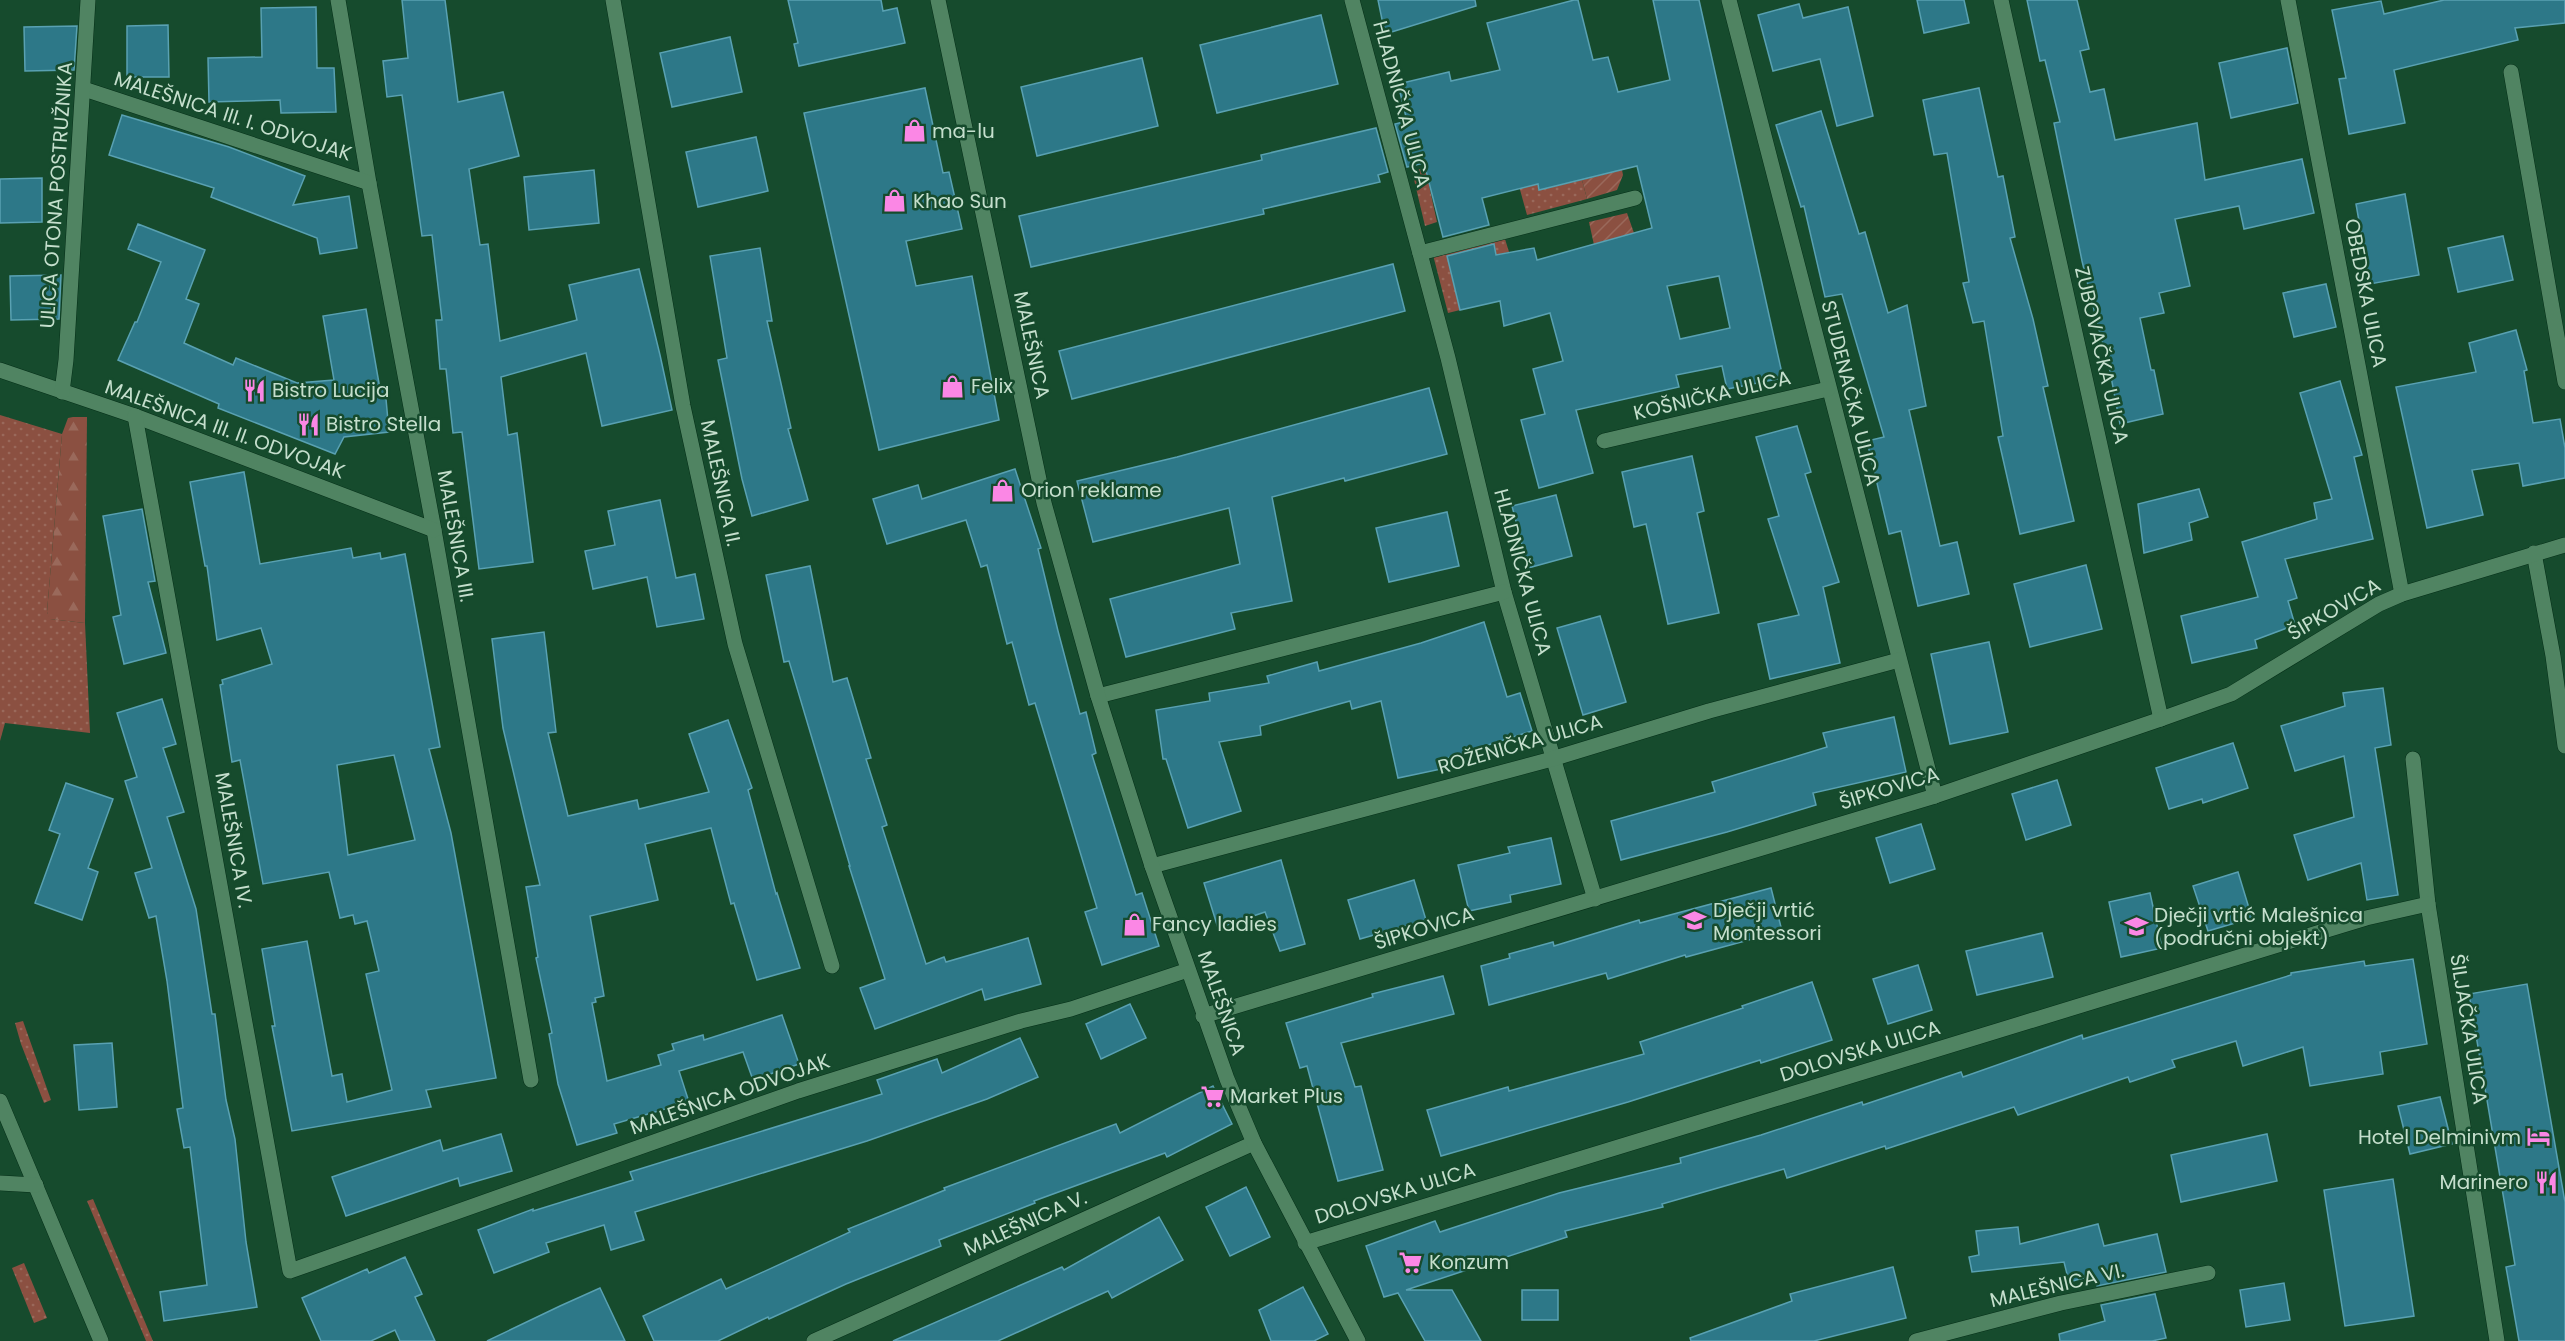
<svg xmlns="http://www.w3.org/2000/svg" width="2565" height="1341" viewBox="0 0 2565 1341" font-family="Poppins,sans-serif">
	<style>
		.grass { fill: url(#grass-dots) }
		.forest { fill: url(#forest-firs) }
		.garden { fill: url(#garden-furrows) }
		.building { fill: #2d7888; stroke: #59a1b2; stroke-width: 1.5; fill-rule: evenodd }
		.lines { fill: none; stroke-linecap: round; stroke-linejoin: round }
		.minor-casing { stroke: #052f18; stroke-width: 16 }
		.tertiary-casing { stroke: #052f18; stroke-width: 16 }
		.minor { stroke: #508462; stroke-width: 15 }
		.tertiary { stroke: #508462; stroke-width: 15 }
		.labels { text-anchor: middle; stroke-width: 5; stroke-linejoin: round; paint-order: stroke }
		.street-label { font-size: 20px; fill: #c5dfcd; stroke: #164b2d }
		.poi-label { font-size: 20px; fill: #c5dfcd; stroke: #164b2d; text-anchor: start }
	</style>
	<defs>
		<pattern id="grass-dots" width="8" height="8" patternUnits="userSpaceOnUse" patternTransform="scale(1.5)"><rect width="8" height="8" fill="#8b5041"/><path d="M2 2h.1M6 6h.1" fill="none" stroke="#9a695b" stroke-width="1.8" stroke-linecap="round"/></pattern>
		<pattern id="forest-firs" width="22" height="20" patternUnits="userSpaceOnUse" patternTransform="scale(1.5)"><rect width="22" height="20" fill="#8b5041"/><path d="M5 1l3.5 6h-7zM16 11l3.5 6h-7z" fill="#9a695b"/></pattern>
		<pattern id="garden-furrows" width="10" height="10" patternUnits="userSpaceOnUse" patternTransform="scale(1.5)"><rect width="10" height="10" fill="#8b5041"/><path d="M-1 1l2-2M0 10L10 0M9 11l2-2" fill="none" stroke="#9a695b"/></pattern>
	</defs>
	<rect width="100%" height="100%" fill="#164b2d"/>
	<!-- grass -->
	<g class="grass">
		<path d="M1489,152L1479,163L1427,176L1437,222L1425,226L1412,171Z"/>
		<path d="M1530,152L1539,190L1582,180L1587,199L1527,215L1511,157Z"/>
		<path d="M1505,239L1509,252L1450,266L1460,310L1448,313L1433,255Z"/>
		<path d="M0,415L62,434L47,612L50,619L85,623L90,733L5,723L0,741Z"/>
		<path d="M23,1021L51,1100L44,1103L21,1044L15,1023Z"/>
		<path d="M93,1199L153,1341H146L87,1201Z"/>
		<path d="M24,1263L47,1318L34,1323L12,1268Z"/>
	</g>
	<!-- forest -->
	<path class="forest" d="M73,417H87L85,623L49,619L47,612L62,434L68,418Z"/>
	<!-- garden -->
	<g class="garden">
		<path d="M1622,170L1623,175L1617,190L1587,199L1582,180Z"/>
		<path d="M1627,213L1634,233L1594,245L1589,222Z"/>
	</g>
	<!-- building -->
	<g class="building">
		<path d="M402,0H445L458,102L503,92L519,156L469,169L480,245L488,244L500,341L577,320L569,285L639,269L660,355L672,410L602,426L586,353L501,377L508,435L517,433L533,562L479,569L462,432L453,433L446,369H440L436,320H442L432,235L422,236L402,95L387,97L383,61L408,58Z"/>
		<path d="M788,0H881L883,11L897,8L905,43L799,66L794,44L798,43Z"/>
		<path d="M1378,0H1475L1476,6L1385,34Z"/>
		<path d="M1574,0H1578L1593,60L1608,57L1618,92L1670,80L1653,0H1699L1783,378L1727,389L1722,366L1676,375L1679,387L1576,410L1593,473L1539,488L1521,420L1545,414L1533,369L1563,361L1550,313L1504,326L1500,301L1460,310L1447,256L1494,244L1496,255L1534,248L1537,260L1652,228L1637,166L1539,190L1538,184L1482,198L1489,225L1443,237L1424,163L1407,167L1395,124L1407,121L1398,84L1449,72L1451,81L1500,70L1487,23ZM1719,276L1730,328L1680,339L1667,286Z"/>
		<path d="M1917,0H1964L1969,23L1924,33Z"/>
		<path d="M2027,0H2077L2089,49L2080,51L2090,92L2104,89L2115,140L2197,123L2205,180L2302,159L2314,213L2244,229L2239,206L2175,219L2190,286L2159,293L2164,313L2140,318L2151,370H2154L2163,414L2120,424L2105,345L2103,346L2082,261L2054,123L2060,122L2045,60L2040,61Z"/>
		<path d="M2444,0H2565V23L2515,28L2518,40L2394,70L2405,123L2349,134L2339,79L2346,78L2332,10L2381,1L2384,14Z"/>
		<path d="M1799,4L1803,18L1848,7L1873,116L1837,126L1820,59L1773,71L1758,15Z"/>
		<path d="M316,7L317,68H334L336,112L281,113L280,100L209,102L208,58L262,57L261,8Z"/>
		<path d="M1321,15L1338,84L1217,113L1200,45Z"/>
		<path d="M168,25L169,77H127V26Z"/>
		<path d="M77,26L74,70L25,71L24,27Z"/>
		<path d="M730,37L742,92L672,107L660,53Z"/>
		<path d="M2287,48L2298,103L2231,118L2219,63Z"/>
		<path d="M1142,58L1158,126L1037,156L1021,87Z"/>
		<path d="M925,88L943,173L949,172L962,229L906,241L916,286L972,276L999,420L879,450L804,113Z"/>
		<path d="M1979,88L1998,177L2003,176L2015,237L2010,238L2033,319L2048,386L2043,387L2074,521L2020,534L1998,437L2003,436L1984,321L1973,323L1963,283L1969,282L1947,153L1934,155L1923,100Z"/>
		<path d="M1821,111L1859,234L1865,232L1888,313L1907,305L1926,406L1909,410L1940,546L1957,542L1969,594L1918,606L1901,531L1889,534L1867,441L1884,437L1842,294L1825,297L1804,206L1801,207L1776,125Z"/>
		<path d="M122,115L229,147L305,176L293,205L349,196L357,248L320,254L317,238L211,197L214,188L109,155Z"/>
		<path d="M1376,128L1388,172L1378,175L1380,182L1263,209L1264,214L1031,267L1019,216L1262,160L1261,155Z"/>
		<path d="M756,137L768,191L698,207L686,152Z"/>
		<path d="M594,170L599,223L529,230L524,177Z"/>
		<path d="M42,178V222L0,223V179Z"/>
		<path d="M2405,194L2419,275L2370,284L2356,204Z"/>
		<path d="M138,224L205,250L186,299L199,304L184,343L233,365L236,358L297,383L334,380L323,316L366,309L380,389L385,388L389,432L344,437L335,454L218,408L219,404L118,360L135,322H137L161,262L128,249Z"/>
		<path d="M2503,236L2513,280L2458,292L2448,248Z"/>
		<path d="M760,248L772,321H767L791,428L788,429L808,500L752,516L742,479L718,360L727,358L710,256Z"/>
		<path d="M1393,264L1405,311L1072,399L1059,351Z"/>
		<path d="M61,275L59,319L11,320L10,276Z"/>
		<path d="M2326,284L2336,327L2294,337L2283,293Z"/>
		<path d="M2516,330L2527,370L2524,371L2533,423L2560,419L2565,448V478L2523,486L2519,463L2472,470L2483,515L2427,528L2396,387L2476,372L2469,343Z"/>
		<path d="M2340,381L2362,455L2354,457L2373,539L2285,559L2297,598L2288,601L2295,625L2255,640L2257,648L2192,663L2181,616L2258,597L2242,542L2317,519L2314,503L2332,499L2300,393Z"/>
		<path d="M1429,388L1447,454L1345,481L1344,478L1272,497L1292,601L1231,613L1235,629L1126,657L1110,599L1240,564L1229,508L1093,542L1077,481L1177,457Z"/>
		<path d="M1797,426L1811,472L1805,474L1839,582L1823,587L1840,663L1770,679L1758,624L1799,615L1768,519L1779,516L1756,437Z"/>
		<path d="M1692,456L1704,511L1697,513L1719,613L1668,624L1646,524L1634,527L1622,472Z"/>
		<path d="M1015,469L1041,548L1038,549L1058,631L1080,714L1086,712L1096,753L1092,755L1136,895L1142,893L1159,946L1102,965L1085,912L1097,908L1035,703L1029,705L1012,642L1007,644L987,565L981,567L966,520L887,544L873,499L918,485L922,499Z"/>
		<path d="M244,472L260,564L351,548L353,558L380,553L381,559L405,554L440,747L429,749L451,833L496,1078L426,1090L431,1107L292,1131L272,1026H275L262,949L307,941L332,1076L342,1074L347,1102L392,1090L366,974L379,971L367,921L355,924L353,915L340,918L329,872L263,884L240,760L232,762L220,685L223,684L222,680L272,664L261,628L217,640L207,566H205L190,482ZM394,755L415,840L348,855L337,765Z"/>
		<path d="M2199,489L2208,517L2189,523L2192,540L2144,553L2138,504Z"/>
		<path d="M1556,495L1572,556L1528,568L1512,506Z"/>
		<path d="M660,500L676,578L695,574L704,619L657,627L647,577L593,589L585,551L615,545L608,511Z"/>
		<path d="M142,509L155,581L148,582L166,653L124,664L113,617L121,615L103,516Z"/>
		<path d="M1447,512L1459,566L1389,582L1376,528Z"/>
		<path d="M2086,565L2102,629L2030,647L2014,584Z"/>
		<path d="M810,566L833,682L847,678L871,758L866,759L887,825L882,827L926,964L944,957L946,962L1028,938L1041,984L985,1000L982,989L875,1029L860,988L885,979L849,866H850L789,661L784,662L766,575Z"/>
		<path d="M1600,616L1626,702L1583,715L1557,628Z"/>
		<path d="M1484,622L1507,697L1520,693L1532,731L1444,759L1446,768L1398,778L1381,701L1352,709L1350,701L1260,726L1261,735L1219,742L1241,811L1188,828L1166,759H1163L1156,710L1210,701L1209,693L1269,683L1267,676L1317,662L1319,671L1421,643Z"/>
		<path d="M544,632L556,732L548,733L568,816L637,800L639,809L709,792L689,734L728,720L752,788L748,790L776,894L777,893L800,968L757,980L734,903L731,904L711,828L645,844L658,900L590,916L604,996L595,998L596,1002L592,1003L607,1081L661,1065L658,1055L674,1050L672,1044L703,1035L704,1040L782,1015L799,1064L753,1080L743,1052L679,1071L689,1102L614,1124L617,1133L577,1145L558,1084L549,1034L552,1033L536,958L538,957L526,887L540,885L503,728L492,639Z"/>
		<path d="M1989,642L2008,732L1950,744L1931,654Z"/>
		<path d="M2383,688L2391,745L2375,748L2398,895L2367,900L2361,863L2308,880L2294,835L2354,817L2344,756L2295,771L2281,726L2345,706L2343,693Z"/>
		<path d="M162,699L176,744L163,748L184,812L167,817L196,909L212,1014H215L226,1100L235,1139L246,1242L257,1307L164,1321L160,1292L207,1285L190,1147L184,1148L177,1109L183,1108L167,981L156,916L149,918L135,873L152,868L125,781L137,777L117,713Z"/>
		<path d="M1894,717L1906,772L1813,793L1816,805L1727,832L1621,860L1611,821L1715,792L1712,782L1827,747L1823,733Z"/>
		<path d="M2233,743L2248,788L2203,803L2202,799L2169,809L2156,768Z"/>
		<path d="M2057,780L2071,825L2026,840L2012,794Z"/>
		<path d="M66,783L113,799L88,868L98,872L82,920L35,903L60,834L49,830Z"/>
		<path d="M1921,824L1935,869L1890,883L1876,838Z"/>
		<path d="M1551,838L1561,884L1510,895L1511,902L1469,911L1458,865L1510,853L1508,847Z"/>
		<path d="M1281,860L1305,944L1280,951L1265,912L1218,928L1204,883Z"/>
		<path d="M2238,872L2252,918L2208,931L2193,886Z"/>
		<path d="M1414,880L1426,920L1360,939L1348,900Z"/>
		<path d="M1771,888L1782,931L1686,957L1685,955L1608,979L1606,973L1489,1005L1481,966L1510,958L1509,954L1553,942L1554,946L1639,920L1640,923Z"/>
		<path d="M2150,893L2162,948L2121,957L2109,902Z"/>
		<path d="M2042,933L2053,977L1977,995L1966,951Z"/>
		<path d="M2413,959L2427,1044L2380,1052L2383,1074L2310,1086L2303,1047L2243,1066L2236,1041L2172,1060L2175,1067L2130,1082L2128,1077L2018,1115L2014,1107L1886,1149L1885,1146L1787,1178L1784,1169L1662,1204L1663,1207L1565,1231L1567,1237L1406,1290H1452L1481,1341H1425L1398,1293L1384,1297L1366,1246L1435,1221L1440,1232L1559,1193L1681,1163L1680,1158L1761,1135L1862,1102L1863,1105L1961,1072L1963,1077L2082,1035L2083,1039L2291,975V973L2364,961L2365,966Z"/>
		<path d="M1918,965L1932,1010L1888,1024L1873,979Z"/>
		<path d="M1443,976L1454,1014L1341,1043L1355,1087L1361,1086L1383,1170L1338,1181L1307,1066L1300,1068L1286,1023L1373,997L1372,994Z"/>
		<path d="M1812,982L1832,1040L1761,1063L1760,1060L1628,1102L1441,1156L1427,1110L1508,1087L1509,1091L1644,1054L1640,1042L1743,1008L1742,1006Z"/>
		<path d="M2527,984L2565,1202V1341H2519L2506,1267L2515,1265L2469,994Z"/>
		<path d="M1130,1004L1146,1038L1101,1059L1086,1024Z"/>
		<path d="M1020,1038L1038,1077L987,1099L867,1141L635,1212L644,1240L611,1250L604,1225L546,1243L549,1252L494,1273L478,1230L533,1209V1211L633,1180L630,1172L882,1094L877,1080L937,1059L942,1073Z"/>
		<path d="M112,1043L117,1107L79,1110L74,1045Z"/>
		<path d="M1213,1086L1232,1124L1167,1157L1165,1153L1034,1201L1035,1203L939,1240L941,1246L846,1284L769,1319L768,1317L718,1341H654L643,1316L721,1279L726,1289L850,1232L848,1229L945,1190L944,1188L1116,1124L1120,1133Z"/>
		<path d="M2440,1097L2452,1144L2410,1154L2398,1106Z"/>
		<path d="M501,1134L512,1171L460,1186L458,1178L346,1216L332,1177L440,1140L443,1151Z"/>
		<path d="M2267,1134L2277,1181L2181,1202L2171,1155Z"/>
		<path d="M2393,1179L2414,1316L2345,1326L2324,1190Z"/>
		<path d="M1246,1187L1270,1237L1230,1256L1206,1207Z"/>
		<path d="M1159,1217L1183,1260L1112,1298L1108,1291L998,1341H893L1062,1267L1064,1270Z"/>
		<path d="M2098,1224L2104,1246L2157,1234L2166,1272L2097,1286L2094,1275L2069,1282L2064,1262L1972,1272L1969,1257L1979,1255L1976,1231L2018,1227L2020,1244Z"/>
		<path d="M405,1257L422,1294L415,1297L435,1341H400L395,1330L371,1341H321L302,1298L367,1269L369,1273Z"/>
		<path d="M1893,1267L1906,1318L1814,1341H1691L1690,1338L1792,1301L1790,1294Z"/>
		<path d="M2284,1283L2290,1320L2246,1327L2240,1290Z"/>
		<path d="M1303,1287L1328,1334L1314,1341H1271L1259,1310Z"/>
		<path d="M600,1288L625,1341H487L560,1306Z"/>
		<rect x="1522" y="1290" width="36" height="30"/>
		<path d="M2155,1294L2166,1338L2152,1341H2060L2059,1334L2105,1321L2101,1305Z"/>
	</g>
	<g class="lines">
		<defs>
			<g id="minor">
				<path d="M338,0L369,183L434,530L531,1080"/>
				<path d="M613,0L683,406L735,644L832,966"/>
				<path d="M1352,0L1448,358L1504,592L1595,899"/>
				<path d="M1729,0L1935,796"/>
				<path d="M2001,0L2161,719"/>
				<path d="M2288,0L2402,594"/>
				<path d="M2511,72L2565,382"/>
				<path d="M84,89L369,183"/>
				<path d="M1420,253L1635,198"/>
				<path d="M0,370L135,416L434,530"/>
				<path d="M62,392L66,360L88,0"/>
				<path d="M135,416L290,1271L798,1091L1021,1021L1071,1009L1188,970"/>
				<path d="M1604,441L1828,389"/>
				<path d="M2534,553L2553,656L2565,746"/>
				<path d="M1098,696L1504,592"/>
				<path d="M2413,759L2428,904L2497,1341"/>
				<path d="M1152,866L1552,759L1709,711L1899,660"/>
				<path d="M1203,1016L1935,796L2161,719L2231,694L2379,604L2402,594L2565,545"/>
				<path d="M0,1101L101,1341"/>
				<path d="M0,1183L36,1185"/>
				<path d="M1305,1243L2366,918L2428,904"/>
				<path d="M814,1341L1254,1143"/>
				<path d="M1916,1341L2061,1303L2208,1273"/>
			</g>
			<path id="tertiary" d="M938,0L1044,503L1098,696L1152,866L1227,1079L1254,1143L1358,1341"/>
		</defs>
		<!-- minor casing -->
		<use href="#minor" class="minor-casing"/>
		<!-- tertiary casing -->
		<use href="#tertiary" class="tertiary-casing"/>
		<!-- minor -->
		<use href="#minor" class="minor"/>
		<!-- tertiary -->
		<use href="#tertiary" class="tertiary"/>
	</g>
	<!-- icons -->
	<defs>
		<symbol id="shop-bare" viewBox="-9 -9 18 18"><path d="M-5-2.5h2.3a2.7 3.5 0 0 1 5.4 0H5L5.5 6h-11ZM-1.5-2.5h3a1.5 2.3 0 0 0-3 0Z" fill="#fb87e5" stroke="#164b2d" stroke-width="2.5" paint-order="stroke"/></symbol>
		<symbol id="restaurant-bare" viewBox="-9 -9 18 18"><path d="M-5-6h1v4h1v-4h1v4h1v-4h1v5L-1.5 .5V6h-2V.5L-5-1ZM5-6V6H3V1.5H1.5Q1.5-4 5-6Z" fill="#fb87e5" stroke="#164b2d" stroke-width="2.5" paint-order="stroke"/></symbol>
		<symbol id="school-bare" viewBox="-9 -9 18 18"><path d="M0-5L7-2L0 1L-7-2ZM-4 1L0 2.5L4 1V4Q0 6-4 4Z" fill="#fb87e5" stroke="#164b2d" stroke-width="2.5" paint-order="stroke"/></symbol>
		<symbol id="supermarket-bare" viewBox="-9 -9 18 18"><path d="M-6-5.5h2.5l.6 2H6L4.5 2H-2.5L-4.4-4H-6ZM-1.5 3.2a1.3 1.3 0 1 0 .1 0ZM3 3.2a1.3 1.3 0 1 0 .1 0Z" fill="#fb87e5" stroke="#164b2d" stroke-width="2.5" paint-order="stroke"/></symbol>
		<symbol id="hotel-bare" viewBox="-9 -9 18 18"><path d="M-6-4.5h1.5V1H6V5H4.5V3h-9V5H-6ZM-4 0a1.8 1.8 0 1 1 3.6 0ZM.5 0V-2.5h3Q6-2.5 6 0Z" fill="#fb87e5" stroke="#164b2d" stroke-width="2.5" paint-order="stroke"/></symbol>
	</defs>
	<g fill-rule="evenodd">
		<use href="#shop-bare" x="898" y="114" width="33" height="33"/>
		<use href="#shop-bare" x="878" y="184" width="33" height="33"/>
		<use href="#shop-bare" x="936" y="370" width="33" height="33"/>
		<use href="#restaurant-bare" x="238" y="374" width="33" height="33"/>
		<use href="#restaurant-bare" x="292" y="408" width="33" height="33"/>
		<use href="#shop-bare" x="986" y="474" width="33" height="33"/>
		<use href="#school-bare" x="1678" y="904" width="33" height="33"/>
		<use href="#shop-bare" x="1118" y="908" width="33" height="33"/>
		<use href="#school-bare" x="2120" y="910" width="33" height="33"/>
		<use href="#supermarket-bare" x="1196" y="1080" width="33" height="33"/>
		<use href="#hotel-bare" x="2522" y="1120" width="33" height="33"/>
		<use href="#restaurant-bare" x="2530" y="1166" width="33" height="33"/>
		<use href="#supermarket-bare" x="1394" y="1246" width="33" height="33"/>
	</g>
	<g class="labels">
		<!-- street labels -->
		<g class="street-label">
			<text transform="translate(1402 104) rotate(75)" y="7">HLADNIČKA ULICA</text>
			<text transform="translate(233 116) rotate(18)" y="7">MALEŠNICA III. I. ODVOJAK</text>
			<text transform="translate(56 195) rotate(-86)" y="7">ULICA OTONA POSTRUŽNIKA</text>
			<text transform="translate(2366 293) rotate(79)" y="7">OBEDSKA ULICA</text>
			<text transform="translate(1032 345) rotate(78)" y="7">MALEŠNICA</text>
			<text transform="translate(2102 355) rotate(77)" y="7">ZUBOVAČKA ULICA</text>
			<text transform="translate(1851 393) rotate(76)" y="7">STUDENAČKA ULICA</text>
			<text transform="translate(1712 395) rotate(-13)" y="7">KOŠNIČKA ULICA</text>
			<text transform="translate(225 429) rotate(20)" y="7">MALEŠNICA III. II. ODVOJAK</text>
			<text transform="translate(721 483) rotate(78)" y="7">MALEŠNICA II.</text>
			<text transform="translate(456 536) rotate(80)" y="7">MALEŠNICA III.</text>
			<text transform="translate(1523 572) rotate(75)" y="7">HLADNIČKA ULICA</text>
			<text transform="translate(2334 609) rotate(-30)" y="7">ŠIPKOVICA</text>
			<text transform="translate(1520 744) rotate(-16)" y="7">ROŽENIČKA ULICA</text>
			<text transform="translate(1889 788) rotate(-17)" y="7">ŠIPKOVICA</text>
			<text transform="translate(234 840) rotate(80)" y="7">MALEŠNICA IV.</text>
			<text transform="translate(1424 928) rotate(-17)" y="7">ŠIPKOVICA</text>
			<text transform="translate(1222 1003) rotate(71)" y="7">MALEŠNICA</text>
			<text transform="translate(2469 1029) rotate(81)" y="7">ŠILJAČKA ULICA</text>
			<text transform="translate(1860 1051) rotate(-17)" y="7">DOLOVSKA ULICA</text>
			<text transform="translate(730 1094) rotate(-19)" y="7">MALEŠNICA ODVOJAK</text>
			<text transform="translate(1395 1193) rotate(-17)" y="7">DOLOVSKA ULICA</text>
			<text transform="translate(1025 1223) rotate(-24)" y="7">MALEŠNICA V.</text>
			<text transform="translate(2057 1285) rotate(-13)" y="7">MALEŠNICA VI.</text>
		</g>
		<!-- poi labels -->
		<g class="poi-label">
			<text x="932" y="138">ma-lu</text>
			<text x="913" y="208">Khao Sun</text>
			<text x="971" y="393">Felix</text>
			<text x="272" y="397">Bistro Lucija</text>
			<text x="326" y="431">Bistro Stella</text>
			<text x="1021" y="497">Orion reklame</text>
			<text x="1713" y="917">Dječji vrtić<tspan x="1713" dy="23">Montessori</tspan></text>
			<text x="2154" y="922">Dječji vrtić Malešnica<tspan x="2154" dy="23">(područni objekt)</tspan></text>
			<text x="1152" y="931">Fancy ladies</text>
			<text x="1230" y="1103">Market Plus</text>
			<text x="2521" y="1144" text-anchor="end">Hotel Delminivm</text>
			<text x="2528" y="1189" text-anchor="end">Marinero</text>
			<text x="1429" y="1269">Konzum</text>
		</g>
	</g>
</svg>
